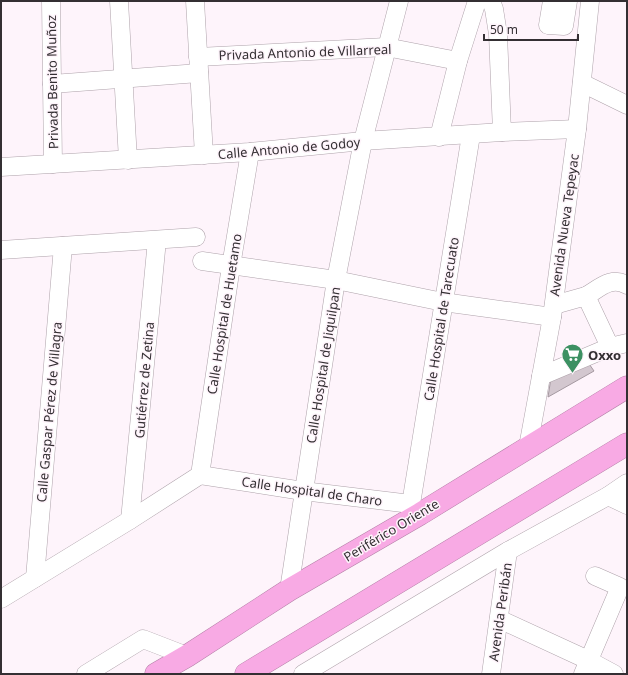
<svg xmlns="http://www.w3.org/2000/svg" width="628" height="675" viewBox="0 0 628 675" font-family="'Noto Sans',sans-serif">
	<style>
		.building { fill: #d3c7cf; stroke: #a599a1 }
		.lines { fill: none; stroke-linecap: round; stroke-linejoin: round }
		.minor-casing { stroke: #aea2aa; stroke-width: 19 }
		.highway-casing { stroke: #b37fa6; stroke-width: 23 }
		.minor { stroke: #fff; stroke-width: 18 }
		.highway { stroke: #f8aae4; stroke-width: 22 }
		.labels { text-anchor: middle; stroke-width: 3; stroke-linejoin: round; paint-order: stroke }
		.street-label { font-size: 13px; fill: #342f33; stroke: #fef4fb }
		.poi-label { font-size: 13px; font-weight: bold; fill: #342f33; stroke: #fef4fb; text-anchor: start }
	</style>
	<rect width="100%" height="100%" fill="#fef4fb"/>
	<!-- building -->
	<path class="building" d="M585,358L594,371L548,397L551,378Z"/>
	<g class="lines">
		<defs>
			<g id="minor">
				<path d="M51,1L53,164"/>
				<path d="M119,1L128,160"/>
				<path d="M195,1L204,155"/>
				<path d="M491,1L494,9L498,34L502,132"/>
				<path d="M552,1L548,25L564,26L568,1"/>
				<path d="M198,57L386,47L458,61"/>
				<path d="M582,83L627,105"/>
				<path d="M52,84L199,73"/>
				<path d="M439,137L458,61L477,1"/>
				<path d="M1,167L250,152L363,141L502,132L577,129"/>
				<path d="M1,250L196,237"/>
				<path d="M202,261L336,280L443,302L552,317"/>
				<path d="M586,296C600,288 611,276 627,285"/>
				<path d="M554,305L586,296L610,347L627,343"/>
				<path d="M541,376L610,347"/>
				<path d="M528,447L552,317L577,129L590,1"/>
				<path d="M200,475L231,266L250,152"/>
				<path d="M200,475L303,491L411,504L419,513"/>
				<path d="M608,496L627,505"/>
				<path d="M411,504L471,135"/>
				<path d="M130,520L157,240"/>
				<path d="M35,578L63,246"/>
				<path d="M289,590L336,280L363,141L399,1"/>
				<path d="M1,599L130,520L200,475"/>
				<path d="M499,619L588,660L614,674"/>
				<path d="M86,674L143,639L187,656"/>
				<path d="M303,674L508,551L608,496L627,483"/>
				<path d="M491,674L508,551"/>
				<path d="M583,674L620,587L595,576"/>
			</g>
			<g id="highway">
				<path d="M156,674L187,656L289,590L420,514L627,387"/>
				<path d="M246,674L627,444"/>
			</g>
		</defs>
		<!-- minor casing -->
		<use href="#minor" class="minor-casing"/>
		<!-- highway casing -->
		<use href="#highway" class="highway-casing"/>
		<!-- minor -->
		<use href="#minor" class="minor"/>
		<!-- highway -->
		<use href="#highway" class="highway"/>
	</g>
	<!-- icons -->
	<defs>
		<symbol id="supermarket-pin" viewBox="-11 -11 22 30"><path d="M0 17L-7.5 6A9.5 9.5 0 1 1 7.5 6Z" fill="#3c9062" stroke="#fef4fb"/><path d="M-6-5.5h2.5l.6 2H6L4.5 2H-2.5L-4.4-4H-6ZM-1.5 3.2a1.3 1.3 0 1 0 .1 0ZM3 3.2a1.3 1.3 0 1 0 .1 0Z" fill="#fff"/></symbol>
	</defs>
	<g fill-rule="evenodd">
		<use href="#supermarket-pin" x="560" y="342" width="25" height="34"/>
	</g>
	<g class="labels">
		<!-- street labels -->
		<g class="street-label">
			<text transform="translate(305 52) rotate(-2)" y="5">Privada Antonio de Villarreal</text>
			<text transform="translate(52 82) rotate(-91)" y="5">Privada Benito Muñoz</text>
			<text transform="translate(289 148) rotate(-5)" y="5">Calle Antonio de Godoy</text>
			<text transform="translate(564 225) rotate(-82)" y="5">Avenida Nueva Tepeyac</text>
			<text transform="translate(224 314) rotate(-81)" y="5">Calle Hospital de Huetamo</text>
			<text transform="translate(441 319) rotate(-81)" y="5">Calle Hospital de Tarecuato</text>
			<text transform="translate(323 365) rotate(-81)" y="5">Calle Hospital de Jiquilpan</text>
			<text transform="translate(144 380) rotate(-85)" y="5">Gutiérrez de Zetina</text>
			<text transform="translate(49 412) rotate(-85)" y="5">Calle Gaspar Pérez de Villagra</text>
			<text transform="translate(312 491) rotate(8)" y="5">Calle Hospital de Charo</text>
			<text transform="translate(391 530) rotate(-31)" y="5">Periférico Oriente</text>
			<text transform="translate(500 612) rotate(-82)" y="5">Avenida Peribán</text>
		</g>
		<!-- poi labels -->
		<g class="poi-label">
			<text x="588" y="360">Oxxo</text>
		</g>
	</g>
	<!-- border -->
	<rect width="628" height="675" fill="none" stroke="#342f33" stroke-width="4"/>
	<!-- scale -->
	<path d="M484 34v6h94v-6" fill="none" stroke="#342f33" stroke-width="2"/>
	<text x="490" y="34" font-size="12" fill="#342f33" stroke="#fef4fb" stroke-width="3" paint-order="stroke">50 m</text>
</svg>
